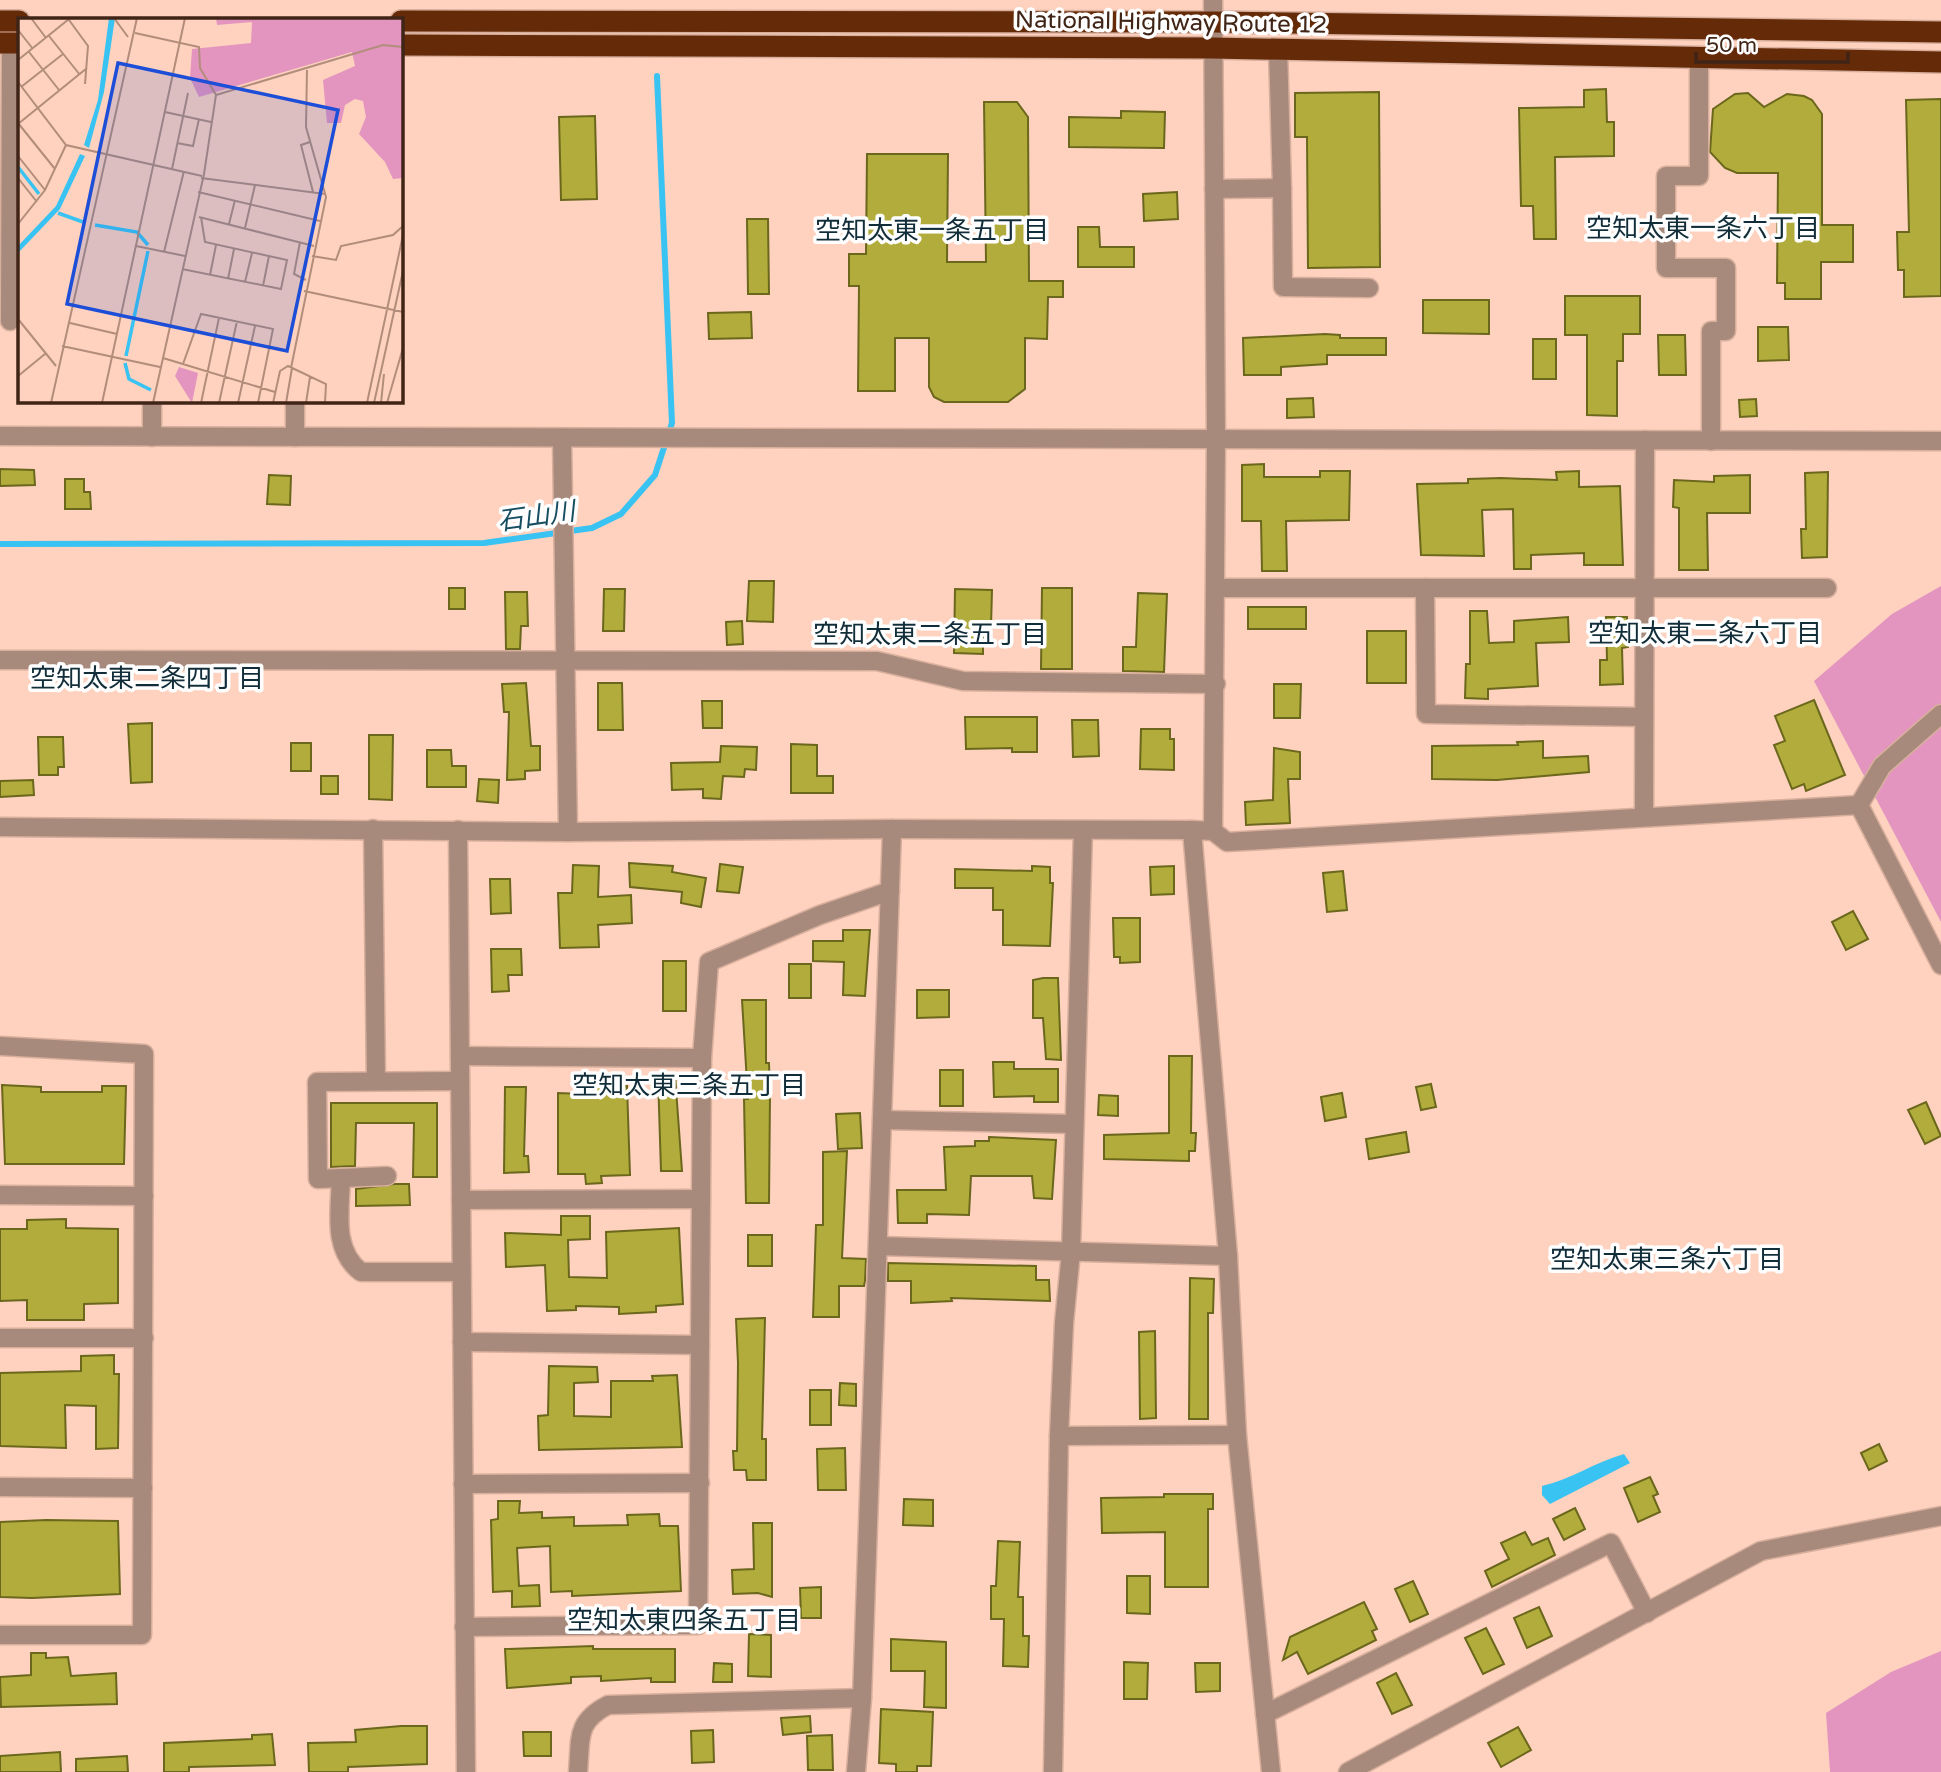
<svg xmlns="http://www.w3.org/2000/svg" width="1941" height="1772" viewBox="0 0 1941 1772" font-family="'Varela Round','Noto Sans JP',sans-serif">
	<style>
		.green { fill: #e395bf }
		.water { fill: #39c3f3 }
		.lines { fill: none; stroke-linecap: round; stroke-linejoin: round }
		.stream { stroke: #39c3f3; stroke-width: 6 }
		.building { fill: #b1ac3b; stroke: #6b671c; stroke-width: 2 }
		.minor-casing { stroke: #d8af9d; stroke-width: 21 }
		.highway-casing { stroke: #d8af9d; stroke-width: 24 }
		.minor { stroke: #a88a7c; stroke-width: 18 }
		.highway { stroke: #652b08; stroke-width: 21 }
		.labels { text-anchor: middle; stroke-width: 7; stroke-linejoin: round; paint-order: stroke }
		.street-label { font-size: 24px; fill: #402517; stroke: #fefefe }
		.neighbourhood-label { font-size: 26px; fill: #112d39; stroke: #fefefe }
		.water-label { font-size: 26px; font-style: italic; fill: #164d61; stroke: #fefefe }
		.inset-river { fill: none; stroke: #39c3f3; stroke-width: 3.5 }
		.inset-road { fill: none; stroke: #b28d7b; stroke-width: 2 }
		.view { fill: #1d4ed8; fill-opacity: 0.15; stroke: #1d4ed8; stroke-width: 3.5 }
		.inset-edge { fill: none; stroke: #402517; stroke-width: 3.5 }
	</style>
	<rect width="100%" height="100%" fill="#fed2be"/>
	<!-- green -->
	<g class="green">
		<path d="M1941,586V922L1814,681L1892,614Z"/>
		<path d="M1941,1651V1772H1830L1826,1713L1891,1672Z"/>
	</g>
	<!-- water -->
	<path class="water" d="M1624,1454L1630,1463L1550,1504L1542,1495V1486C1572,1479 1595,1462 1624,1454Z"/>
	<g class="lines">
		<!-- stream -->
		<path class="stream" d="M0,544L484,543L592,528L621,514L655,475L672,423L657,76"/>
	</g>
	<!-- building -->
	<g class="building">
		<path d="M1606,89L1607,122H1614V156L1555,157L1556,239H1534L1533,206H1521L1519,108L1584,107V90Z"/>
		<path d="M1379,92L1380,267L1308,268L1307,137H1295V93Z"/>
		<path d="M1748,93L1764,107L1787,94L1804,96L1812,100L1822,114V225H1853V262H1821V299H1785V283H1777L1778,173H1737L1725,168L1710,152L1713,109L1735,94Z"/>
		<path d="M1941,99V296L1904,297V270H1898L1897,232H1909L1906,100Z"/>
		<path d="M984,102H1017L1028,117L1029,281H1063V297H1048L1047,339L1025,338V389L1008,402H944L934,397L929,387V338H895V391H858L859,286H849V254H866L867,154H948L947,262H986Z"/>
		<path d="M1121,111L1165,112L1164,148L1069,147V117L1121,118Z"/>
		<path d="M595,116L597,199L561,200L559,117Z"/>
		<path d="M1177,192L1178,219L1144,221L1143,194Z"/>
		<path d="M747,219H768L769,294H748Z"/>
		<path d="M1078,227H1099L1100,247H1134V267H1078Z"/>
		<path d="M1565,296H1640V334H1623V361H1617V416L1587,415V335H1565Z"/>
		<path d="M1423,300H1489V334L1423,333Z"/>
		<path d="M751,312L752,338L709,339L708,313Z"/>
		<path d="M1758,327H1788L1789,360L1758,361Z"/>
		<path d="M1325,334L1340,335V338H1386V355H1327V364L1281,367V375H1244L1243,338Z"/>
		<path d="M1658,335H1685L1686,375H1659Z"/>
		<rect x="1533" y="339" width="23" height="40"/>
		<path d="M1313,398L1314,417L1287,418V399Z"/>
		<path d="M1756,399L1757,416L1740,417L1739,400Z"/>
		<path d="M1264,464V477H1320V471H1350L1349,520L1286,521L1287,571H1262L1261,521H1242V465Z"/>
		<path d="M0,469L34,470L35,485L0,486Z"/>
		<path d="M1579,471V487L1620,486L1623,565H1584V553L1531,555V569H1514L1513,509L1482,510L1484,556L1421,555L1417,484L1468,483V479L1501,478L1557,480L1556,472Z"/>
		<path d="M1828,472L1827,557L1802,558L1801,529H1806L1805,473Z"/>
		<path d="M269,475L291,476L290,505L267,504Z"/>
		<path d="M1750,475V513H1707L1708,570H1679V508L1673,507L1674,480L1714,482V476Z"/>
		<path d="M65,479H84V492H90L91,509H65Z"/>
		<path d="M749,581H774L773,622L747,621Z"/>
		<rect x="449" y="588" width="16" height="21"/>
		<path d="M1042,588H1072V669H1041Z"/>
		<path d="M604,589H625L624,631H603Z"/>
		<path d="M955,589L992,590L991,627H983V654L954,653Z"/>
		<path d="M505,592H527L528,626H521L520,649H506Z"/>
		<path d="M1138,593L1167,594L1164,672L1123,671V647H1136Z"/>
		<rect x="1248" y="607" width="58" height="22"/>
		<path d="M1470,611H1487L1489,643L1514,642V621L1568,617L1569,642L1536,643L1538,686L1488,689V699L1465,698L1466,664H1470Z"/>
		<path d="M1606,617H1627L1628,647L1622,648L1623,684L1600,685V660H1607Z"/>
		<path d="M742,621L743,644L727,645L726,622Z"/>
		<rect x="1367" y="631" width="39" height="52"/>
		<path d="M526,683L531,746H540V770L525,771V779L507,780L509,712H504L502,684Z"/>
		<path d="M598,683H622L623,730H598Z"/>
		<path d="M1274,684H1301L1300,718H1274Z"/>
		<path d="M1814,700L1845,775L1806,791L1804,784L1792,789L1774,745L1785,741L1775,716Z"/>
		<path d="M702,701H722V728H703Z"/>
		<path d="M965,717H1037V752H1012V748L966,749Z"/>
		<path d="M1072,720H1098L1099,756L1073,757Z"/>
		<path d="M152,723V782L131,783L128,724Z"/>
		<path d="M1141,729H1170V739H1174V770L1140,769Z"/>
		<path d="M369,735H393L392,800L369,799Z"/>
		<path d="M38,737H63L64,767H58V775H39Z"/>
		<path d="M1543,741V758L1588,756L1589,772L1497,780L1432,779V746L1518,745L1517,742Z"/>
		<rect x="291" y="743" width="20" height="28"/>
		<path d="M791,744L817,745V776H833V793H791Z"/>
		<path d="M721,746L757,747L756,770L745,769L744,777L723,776L721,799L703,798V789L672,790L671,763L720,762Z"/>
		<path d="M1274,748L1300,752V779H1288L1290,823L1246,825L1245,802L1273,800Z"/>
		<path d="M427,750H451L452,766H466V787H427Z"/>
		<rect x="321" y="776" width="17" height="18"/>
		<path d="M479,779L499,780L498,803L477,801Z"/>
		<path d="M33,780L34,795L0,797V781Z"/>
		<path d="M629,863L673,866L672,872L706,878L701,907L681,903L682,892L630,887Z"/>
		<path d="M720,864L743,867L739,893L717,891Z"/>
		<path d="M573,865L599,866L598,897L631,895L632,923L598,925L599,947L560,948L558,893H572Z"/>
		<path d="M1032,866L1050,867V883H1053L1050,946L1003,945V910H993V888H955V869L1032,871Z"/>
		<path d="M1174,866V894L1151,895L1150,867Z"/>
		<path d="M1343,871L1347,910L1327,912L1323,873Z"/>
		<path d="M490,879H510L511,913L491,914Z"/>
		<path d="M1853,911L1868,939L1846,950L1832,922Z"/>
		<path d="M1113,918H1140V962L1120,963V957H1114Z"/>
		<path d="M843,930H870L865,996L843,995L844,962L813,961V941H843Z"/>
		<path d="M491,949H521L522,975H508L509,991L492,992Z"/>
		<rect x="663" y="961" width="23" height="50"/>
		<rect x="789" y="964" width="22" height="34"/>
		<path d="M1043,978H1058L1061,1060L1046,1059L1043,1018H1033V980Z"/>
		<path d="M917,990H949V1017L917,1018Z"/>
		<path d="M742,1000H766V1063H769L770,1094L769,1203H746L744,1099H748Z"/>
		<path d="M1169,1056H1192L1191,1133H1196L1195,1151H1189V1161L1104,1159V1135L1169,1133Z"/>
		<path d="M993,1062H1014V1069H1058V1102H1034V1096L994,1097Z"/>
		<rect x="940" y="1070" width="23" height="36"/>
		<path d="M675,1075L682,1171H661L658,1076Z"/>
		<path d="M1431,1084L1436,1107L1421,1110L1416,1087Z"/>
		<path d="M2,1085L41,1087V1092H102V1086H126L124,1164H5Z"/>
		<path d="M627,1086L630,1175L601,1176L602,1183L586,1184L585,1174H558V1093L584,1094V1087Z"/>
		<path d="M505,1087H526L524,1156H528L529,1172L504,1173Z"/>
		<path d="M1342,1093L1346,1117L1325,1121L1321,1097Z"/>
		<path d="M1099,1095L1118,1096V1116L1098,1115Z"/>
		<path d="M1926,1102L1941,1136L1925,1144L1908,1110Z"/>
		<path d="M331,1103H437V1177H413L414,1123H356L355,1166L331,1167Z"/>
		<path d="M860,1113L862,1148L838,1149L836,1114Z"/>
		<path d="M1406,1132L1409,1152L1369,1159L1366,1139Z"/>
		<path d="M989,1137L1056,1140L1052,1199L1034,1198L1032,1176H971L969,1215L927,1214V1223H898L897,1190H946L944,1147L975,1146V1141H989Z"/>
		<path d="M847,1151L842,1258L866,1259L865,1281L864,1286H839V1317H813L816,1225H823V1152Z"/>
		<path d="M394,1184H409L410,1205L356,1206V1189Z"/>
		<path d="M561,1216H590V1239L568,1240L569,1277L607,1278L606,1232L679,1228L683,1304L656,1306V1312L619,1314V1307L576,1306V1310L547,1311L545,1265L506,1267L505,1233L561,1235Z"/>
		<path d="M66,1219V1228L118,1229V1303L84,1304V1320H27V1300L0,1301V1229H27V1220Z"/>
		<rect x="748" y="1235" width="24" height="31"/>
		<path d="M888,1263L1036,1266V1280H1049L1050,1301L951,1298L952,1301L911,1303V1281H888Z"/>
		<path d="M1190,1278L1214,1279L1213,1313H1208V1419H1189Z"/>
		<path d="M765,1318L762,1439H766V1480H747L746,1470H734L733,1451H737L738,1363L736,1319Z"/>
		<path d="M1155,1331L1156,1418L1140,1419L1139,1332Z"/>
		<path d="M114,1355V1374H119L118,1448L96,1449V1406L65,1405L66,1448L0,1446V1373L81,1371V1356Z"/>
		<path d="M549,1366L597,1367L598,1382L574,1383V1416L611,1417V1381H653L652,1376L677,1375L682,1447L539,1450L538,1416L548,1415Z"/>
		<path d="M840,1383L856,1384V1406L839,1405Z"/>
		<rect x="810" y="1390" width="21" height="35"/>
		<path d="M1879,1444L1887,1461L1869,1470L1861,1453Z"/>
		<path d="M845,1448L846,1490H818L817,1449Z"/>
		<path d="M1650,1477L1658,1494L1653,1496L1660,1512L1638,1522L1624,1488Z"/>
		<path d="M1164,1494H1213V1509H1208V1587H1165V1532L1102,1533L1101,1498L1164,1497Z"/>
		<path d="M904,1499L933,1500V1526L903,1525Z"/>
		<path d="M498,1501H520L519,1513L542,1512V1518L574,1517V1526L628,1525L627,1515L659,1514L660,1526H678L681,1591L572,1596V1591L551,1592L550,1546L517,1548L519,1586L539,1585L540,1606L512,1607V1591L493,1592L491,1520L498,1519Z"/>
		<path d="M1575,1508L1585,1529L1564,1540L1553,1519Z"/>
		<path d="M46,1520L118,1521L120,1594L32,1598L0,1597V1522Z"/>
		<path d="M753,1523H772V1597L758,1593L733,1594L732,1570L754,1569Z"/>
		<path d="M1525,1532L1532,1545L1548,1538L1555,1555L1492,1587L1485,1571L1509,1559L1501,1543Z"/>
		<path d="M998,1541L1020,1542L1018,1597H1023V1636H1029L1028,1667L1003,1666L1004,1619H991V1586H996Z"/>
		<path d="M1127,1576H1150V1614L1127,1613Z"/>
		<path d="M1413,1581L1428,1614L1410,1622L1395,1589Z"/>
		<path d="M821,1587V1618H801L800,1588Z"/>
		<path d="M1364,1602L1377,1629L1372,1631L1376,1640L1308,1674L1297,1652L1283,1660L1290,1637Z"/>
		<path d="M1539,1607L1552,1636L1527,1648L1514,1618Z"/>
		<path d="M1486,1628L1504,1664L1483,1674L1465,1638Z"/>
		<path d="M749,1634L771,1635V1677L748,1676Z"/>
		<path d="M891,1639L946,1642V1708L924,1707L925,1671H891Z"/>
		<path d="M593,1646V1649H675V1682H651V1678L601,1681V1676L571,1677V1683L507,1688L505,1649Z"/>
		<path d="M31,1653H46V1658L68,1657L71,1676L116,1673L117,1704L1,1707L0,1677L31,1675Z"/>
		<path d="M1124,1662L1148,1663L1147,1699H1124Z"/>
		<path d="M714,1663L732,1664V1682H713Z"/>
		<path d="M1195,1663H1220V1691L1196,1692Z"/>
		<path d="M1396,1673L1412,1705L1392,1714L1377,1683Z"/>
		<path d="M881,1709L933,1712L931,1766H917V1772H896V1764L879,1763Z"/>
		<path d="M810,1716L811,1732L783,1735L781,1718Z"/>
		<path d="M401,1726H427V1764L348,1767V1772H309L308,1743L356,1742L355,1730Z"/>
		<path d="M1518,1727L1531,1750L1501,1767L1488,1743Z"/>
		<path d="M713,1730L714,1762L692,1763L691,1731Z"/>
		<path d="M523,1732H551V1756H524Z"/>
		<path d="M272,1734L275,1765L189,1767V1772H164V1743L252,1739V1735Z"/>
		<path d="M832,1735L833,1770H808L807,1736Z"/>
		<path d="M60,1752L61,1772H0V1756Z"/>
		<path d="M127,1756L128,1772H76V1759Z"/>
	</g>
	<g class="lines">
		<defs>
			<g id="minor">
				<path d="M1278,49L1282,188"/>
				<path d="M1699,57V176H1666V268H1726V331H1711V441"/>
				<path d="M1214,189L1282,188L1283,287L1369,288"/>
				<path d="M10,321L11,43"/>
				<path d="M152,401V437"/>
				<path d="M0,436L1941,441"/>
				<path d="M295,437V401"/>
				<path d="M562,438L568,832"/>
				<path d="M1216,588H1827"/>
				<path d="M1425,588L1426,714L1644,717"/>
				<path d="M0,660L877,661L963,681L1216,684"/>
				<path d="M1859,805L1941,965"/>
				<path d="M1859,805L1882,766L1941,714"/>
				<path d="M1644,817L1645,440"/>
				<path d="M0,827L568,832L892,829L1192,830L1213,831L1227,842L1859,805"/>
				<path d="M373,829L376,1081"/>
				<path d="M458,830L466,1772"/>
				<path d="M1192,830L1228,1256L1237,1435L1271,1772"/>
				<path d="M1213,831L1216,440L1213,0"/>
				<path d="M0,1046L144,1054L142,1635H0"/>
				<path d="M460,1056L702,1058"/>
				<path d="M882,1120L1074,1124"/>
				<path d="M387,1176L318,1179L317,1082L460,1081"/>
				<path d="M341,1178C340,1211 332,1250 361,1272H461"/>
				<path d="M0,1195L144,1196"/>
				<path d="M461,1200L701,1199"/>
				<path d="M878,1246L1228,1256"/>
				<path d="M0,1338H144"/>
				<path d="M462,1342L700,1345"/>
				<path d="M1059,1436L1237,1435"/>
				<path d="M463,1484L700,1483"/>
				<path d="M0,1487L143,1488"/>
				<path d="M464,1627L698,1625L702,1058L709,962L820,915L890,891"/>
				<path d="M1265,1714L1611,1543L1647,1613"/>
				<path d="M578,1772C581,1739 575,1722 608,1705L862,1698"/>
				<path d="M856,1772L862,1698L892,829"/>
				<path d="M1053,1772L1059,1436L1064,1323L1071,1252L1083,830"/>
				<path d="M1348,1772L1761,1551L1941,1516"/>
			</g>
			<g id="highway">
				<path d="M0,21H19"/>
				<path d="M401,21L1213,22L1941,32"/>
				<path d="M0,43H19"/>
				<path d="M401,45L1212,48L1941,62"/>
			</g>
		</defs>
		<!-- minor casing -->
		<use href="#minor" class="minor-casing"/>
		<!-- highway casing -->
		<use href="#highway" class="highway-casing"/>
		<!-- minor -->
		<use href="#minor" class="minor"/>
		<!-- highway -->
		<use href="#highway" class="highway"/>
	</g>
	<g class="labels">
		<!-- street labels -->
		<g class="street-label">
			<text transform="translate(1171 22) rotate(1)" y="8">National Highway Route 12</text>
		</g>
		<!-- neighbourhood labels -->
		<g class="neighbourhood-label">
			<text x="1703" y="237">空知太東一条六丁目</text>
			<text x="932" y="239">空知太東一条五丁目</text>
			<text x="1705" y="642">空知太東二条六丁目</text>
			<text x="930" y="643">空知太東二条五丁目</text>
			<text x="147" y="687">空知太東二条四丁目</text>
			<text x="689" y="1094">空知太東三条五丁目</text>
			<text x="1667" y="1268">空知太東三条六丁目</text>
			<text x="684" y="1629">空知太東四条五丁目</text>
		</g>
		<!-- water labels -->
		<g class="water-label">
			<text transform="translate(536 516) rotate(-8)" y="9">石山川</text>
		</g>
	</g>
	<!-- overview -->
	<g transform="translate(18 18)">
		<rect width="385" height="385" fill="#fed2be"/>
		<path d="M198,0H385V160L375,161L367,144L341,116L348,99L345,83L337,81L327,87L323,105H309L305,62L337,48L334,34L181,79L172,60L174,31L233,25L234,4L199,7ZM161,349L180,355L174,385L157,358Z" fill="#e395bf"/>
		<path d="M91,0H97L86,74L71,130L66,127L80,82ZM62,136L67,138L42,191L0,235V228L38,188Z" fill="#39c3f3"/>
		<path class="inset-river" d="M0,149L21,176M40,195L65,204M77,207L119,214L130,227M108,338L130,233M107,345L111,361L133,372"/>
		<path class="inset-road" d="M13,0L28,20M96,0L110,19M51,2L70,28L67,66M0,12L15,31M117,15L181,29L182,50L198,77L186,156L135,385M31,18L62,57M11,34L41,72M0,42L51,1M0,64L48,127L184,158M3,69L45,36M198,77L365,27L385,29M147,94L193,104M0,105L37,151M0,106L69,50M292,124L283,127L295,174M159,125L175,128L181,101M0,138L27,172M154,151L170,75M0,160L19,184M183,160L307,176M180,174L302,203M181,199L296,228M0,206L27,172L48,127M211,206L217,182M227,210L237,167M282,224L276,256L288,262M118,228L167,238M146,234L166,153M294,238L318,242L323,228L375,217L385,208M164,251L263,271L269,242L187,224L183,199M192,257L198,227M210,261L216,231M227,264L234,235M245,268L251,238M286,273L385,294M0,301L38,348M52,305L99,316M44,328L142,349M145,340L257,374M165,346L183,296L255,311L240,385M273,350L308,179L288,109L289,52M0,358L27,336M33,385L119,0M84,385L167,0M183,385L201,300M201,385L219,303M220,385L237,308M255,385L262,353L270,348L308,366L307,385M268,385L274,350M288,385L292,359M349,385L385,217M356,385L385,253M363,385L366,356M369,385L385,330"/>
		<path class="view" d="M100,45L320,92L269,333L49,286Z"/>
		<rect width="385" height="385" class="inset-edge"/>
	</g>
	<!-- scale -->
	<path d="M1696 52v10h152v-10" fill="none" stroke="#402517" stroke-width="3.5"/>
	<text x="1706" y="52" font-size="21" fill="#402517" stroke="#fefefe" stroke-width="5" paint-order="stroke">50 m</text>
</svg>
